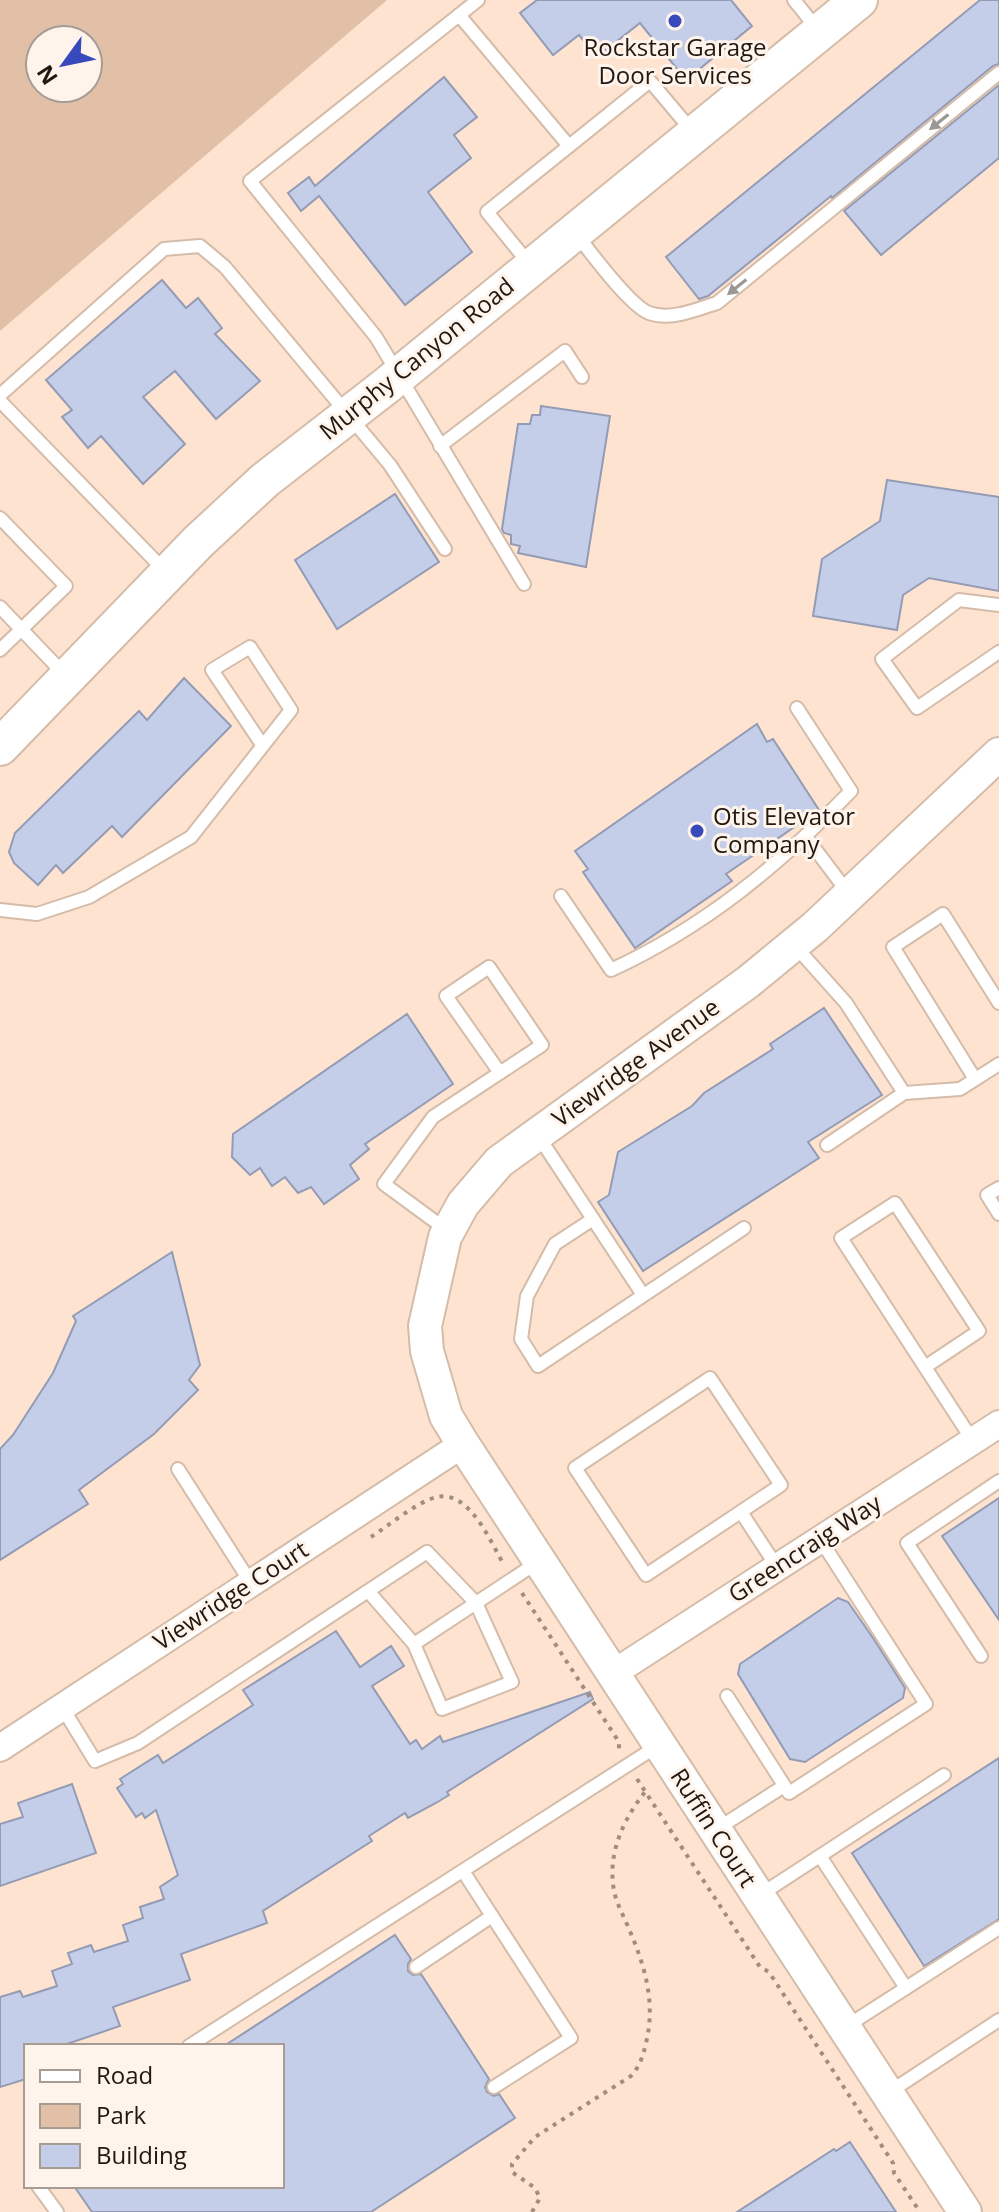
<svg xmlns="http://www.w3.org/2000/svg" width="999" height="2212" viewBox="0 0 999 2212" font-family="'Open Sans',sans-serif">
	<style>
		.green { fill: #e2c0a7; fill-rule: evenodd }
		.building { fill: #c5cee9; stroke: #939bb5; stroke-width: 2 }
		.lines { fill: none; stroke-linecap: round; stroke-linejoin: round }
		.service-casing { stroke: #d5bca9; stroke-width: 16 }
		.minor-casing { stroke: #d5bca9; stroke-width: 30 }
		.tertiary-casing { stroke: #d5bca9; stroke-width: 36 }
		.secondary-casing { stroke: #d5bca9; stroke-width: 40 }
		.path { stroke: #a08d7f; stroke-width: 4; stroke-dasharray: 4 6; stroke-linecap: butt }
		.service { stroke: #fff; stroke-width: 12 }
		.minor { stroke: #fff; stroke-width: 26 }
		.tertiary { stroke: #fff; stroke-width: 32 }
		.secondary { stroke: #fff; stroke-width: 36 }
		.oneway { fill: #9b9794 }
		.poi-dot { fill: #3849bb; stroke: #fff4ec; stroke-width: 3 }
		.labels { text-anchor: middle; stroke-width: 6; stroke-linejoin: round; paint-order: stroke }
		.poi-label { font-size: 24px; fill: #211811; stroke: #fff4ec }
		.street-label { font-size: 24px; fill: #211811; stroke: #fff4ec }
	</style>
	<rect width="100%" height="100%" fill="#fee4d0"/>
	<!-- green -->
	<path class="green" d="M0,0H387L0,331ZM40,40H88V88H40Z"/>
	<!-- building -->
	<g class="building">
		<path d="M537,0H731L752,26L686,80L640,23L597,57L579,35L553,55L520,13Z"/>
		<path d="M980,0H999V64L993,66L832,198L831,196L708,296L699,299L666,257Z"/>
		<path d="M444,77L477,117L454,135L471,158L428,192L472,252L405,305L319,196L301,211L288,193L309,177L315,186Z"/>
		<path d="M999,85V158L881,255L844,211Z"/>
		<path d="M162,280L186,308L198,298L222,328L215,334L260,381L216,419L175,371L143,397L185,444L143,484L101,436L88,448L62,417L72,410L46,380Z"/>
		<path d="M541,406L610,416L586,567L518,553L520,546L511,544V535L504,533L502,529L518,424H530L532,415H540Z"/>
		<path d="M887,480L999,497V591L929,578L903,595L897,630L813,616L822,559L880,521Z"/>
		<path d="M395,494L439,562L337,629L295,560Z"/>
		<path d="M184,678L231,726L122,837L112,826L63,873L56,865L38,885L14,863L9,852L15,833L139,711L147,720Z"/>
		<path d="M757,724L767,742L773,739L819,810L726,874L732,881L635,948L583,872L588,869L575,851Z"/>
		<path d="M824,1008L882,1095L808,1142L819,1158L643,1271L598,1202L609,1195L618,1152L692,1106L704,1093L773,1049L770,1044Z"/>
		<path d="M407,1014L453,1084L365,1144L369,1149L350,1165L359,1179L324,1204L311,1187L298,1193L285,1177L272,1186L260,1168L250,1175L232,1157L233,1134Z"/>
		<path d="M172,1252L200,1365L189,1380L198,1390L154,1434L79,1490L88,1504L0,1560V1449L13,1435L53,1373L76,1321L73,1316Z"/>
		<path d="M999,1498V1620L942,1536Z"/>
		<path d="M838,1598L848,1602L873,1638L905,1688L903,1698L805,1762L790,1759L738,1674L740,1664Z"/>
		<path d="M336,1631L360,1667L391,1646L404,1666L372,1686L410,1744L416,1740L422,1749L440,1736L443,1742L590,1692L593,1699L447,1792L449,1795L436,1803L408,1818L405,1813L369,1836L372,1841L263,1911L267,1923L181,1954L190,1980L113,2007L120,2026L61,2046H26V2079L0,2087V1997L20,1991L23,1997L57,1986L52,1971L72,1964L68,1953L91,1945L94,1952L128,1941L123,1925L143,1918L140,1907L164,1899L160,1887L178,1875L156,1810L145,1818L142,1813L136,1817L117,1788L123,1784L120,1779L158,1755L163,1763L253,1705L243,1690Z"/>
		<path d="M999,1758V1919L924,1966L852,1853Z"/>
		<path d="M72,1784L96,1853L0,1886V1824L23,1817L18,1803Z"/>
		<path d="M395,1935L411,1959L408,1964V1971L413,1975L421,1974L489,2079L485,2087L487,2092L494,2096L499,2094L515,2118L371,2212H92L74,2186H282V2046H224Z"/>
		<path d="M850,2142L896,2212H737L834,2149L836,2151Z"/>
	</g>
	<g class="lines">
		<defs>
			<g id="service">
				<path d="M478,0L250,181L376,337L524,584"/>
				<path d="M794,0L818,30"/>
				<path d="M459,15L569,146"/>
				<path d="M577,235C591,253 630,306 649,313C671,321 697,309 717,303L999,73"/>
				<path d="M531,266L487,212L650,81L693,132"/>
				<path d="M0,395L164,249L200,246L225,267L390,465L445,549"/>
				<path d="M0,401L165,571"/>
				<path d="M440,446L565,351L582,377"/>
				<path d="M0,518L66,586L0,650"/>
				<path d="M999,605L959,600L882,659L917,708L999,652"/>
				<path d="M0,607L65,675"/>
				<path d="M806,837L849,894"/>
				<path d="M561,896L611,970C706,926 778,866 851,791L797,708"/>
				<path d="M0,910L37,914L89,897L191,837L291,710L250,647L212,670L263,746"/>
				<path d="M796,947L846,1003L904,1093L827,1145"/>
				<path d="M975,1079L893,947L943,914L999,1003"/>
				<path d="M904,1093L960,1089L999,1064"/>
				<path d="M537,1134L643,1295"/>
				<path d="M999,1188L987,1195L999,1214"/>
				<path d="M593,1219L555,1244L527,1296L521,1339L538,1366L744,1228"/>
				<path d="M448,1231L384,1184L433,1117L542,1045L489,967L446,996L500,1073"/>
				<path d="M925,1367L979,1331L895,1203L841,1238L973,1441"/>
				<path d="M710,1378L781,1485L646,1575L575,1468Z"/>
				<path d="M178,1469L251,1583"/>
				<path d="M741,1512L777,1567"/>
				<path d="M414,1644L538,1562"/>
				<path d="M981,1656L907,1543L999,1481"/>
				<path d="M727,1696L789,1793L926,1704L820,1539"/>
				<path d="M62,1707L95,1761L138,1743L427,1552L476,1603L512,1682L442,1709L414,1644L368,1591"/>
				<path d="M717,1829L784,1786"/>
				<path d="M820,1856L906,1988"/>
				<path d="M463,1871L571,2038L494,2087"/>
				<path d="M760,1895L944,1775"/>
				<path d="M416,1967L492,1916"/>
				<path d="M847,2026L999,1928"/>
				<path d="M189,2046L659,1745"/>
				<path d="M888,2093L999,2020"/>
				<path d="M38,2186L57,2212"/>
			</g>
			<g id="minor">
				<path d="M612,1674L999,1424"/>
				<path d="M0,1748L463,1444"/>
			</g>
			<path id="tertiary" d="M965,2212L463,1444L446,1416L427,1351L425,1326L445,1237L463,1204L499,1162L748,982L815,927L999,754"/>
			<path id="secondary" d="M0,747L198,542L265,480L386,386L859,0"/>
		</defs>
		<!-- service casing -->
		<use href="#service" class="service-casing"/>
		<!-- minor casing -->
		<use href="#minor" class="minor-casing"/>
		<!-- tertiary casing -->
		<use href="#tertiary" class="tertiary-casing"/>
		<!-- secondary casing -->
		<use href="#secondary" class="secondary-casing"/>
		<!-- path -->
		<g class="path">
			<path d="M371,1537C388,1526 418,1501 437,1497C470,1490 491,1543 504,1565"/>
			<path d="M522,1593L619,1742V1751"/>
			<path d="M637,1779L760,1967L769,1972L893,2163L894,2173L920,2212"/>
			<path d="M532,2212L540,2198L535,2188L512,2172V2164L535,2137L631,2076C640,2066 643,2056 646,2043C656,2003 645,1966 629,1929C623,1914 614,1900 613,1883C609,1850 625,1817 645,1792"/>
		</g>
		<!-- service -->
		<use href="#service" class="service"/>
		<!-- minor -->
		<use href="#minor" class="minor"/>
		<!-- tertiary -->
		<use href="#tertiary" class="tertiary"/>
		<!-- secondary -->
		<use href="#secondary" class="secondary"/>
	</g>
	<!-- one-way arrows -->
	<defs><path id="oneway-solid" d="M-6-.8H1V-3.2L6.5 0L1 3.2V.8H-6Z" transform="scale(2)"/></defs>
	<g class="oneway">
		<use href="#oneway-solid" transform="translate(939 122) rotate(141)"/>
		<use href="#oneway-solid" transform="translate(737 287) rotate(141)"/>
	</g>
	<!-- markers -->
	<g class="poi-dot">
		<circle cx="675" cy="21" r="8"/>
		<circle cx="697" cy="831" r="8"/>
	</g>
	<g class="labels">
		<!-- poi labels -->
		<g class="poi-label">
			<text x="675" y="56">Rockstar Garage<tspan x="675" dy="28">Door Services</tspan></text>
			<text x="713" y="825" text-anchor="start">Otis Elevator<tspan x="713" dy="28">Company</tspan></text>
		</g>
		<!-- street labels -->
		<g class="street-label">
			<text transform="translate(417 359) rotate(-39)" y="8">Murphy Canyon Road</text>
			<text transform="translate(636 1063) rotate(-36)" y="8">Viewridge Avenue</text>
			<text transform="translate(805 1549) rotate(-33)" y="8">Greencraig Way</text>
			<text transform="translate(231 1596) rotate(-33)" y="8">Viewridge Court</text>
			<text transform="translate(713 1828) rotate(57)" y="8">Ruffin Court</text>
		</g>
	</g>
	<!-- legend -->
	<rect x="24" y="2044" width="260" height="144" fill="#fff4ec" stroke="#a69c94" stroke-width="2"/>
	<rect x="40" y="2070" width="40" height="12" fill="#ffffff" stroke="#a69c94" stroke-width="2"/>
	<text x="96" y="2084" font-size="24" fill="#211811">Road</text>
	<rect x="40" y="2104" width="40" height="24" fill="#e2c0a7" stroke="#a69c94" stroke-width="2"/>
	<text x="96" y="2124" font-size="24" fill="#211811">Park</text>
	<rect x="40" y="2144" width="40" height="24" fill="#c5cee9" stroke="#a69c94" stroke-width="2"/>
	<text x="96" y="2164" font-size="24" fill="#211811">Building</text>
	<!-- north arrow -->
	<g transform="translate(64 64) rotate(237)"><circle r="38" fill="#fff4ec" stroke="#a69c94" stroke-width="2"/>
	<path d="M0-6L14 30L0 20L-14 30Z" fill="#3849bb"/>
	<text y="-12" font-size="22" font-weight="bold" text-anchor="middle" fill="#211811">N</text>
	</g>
</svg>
